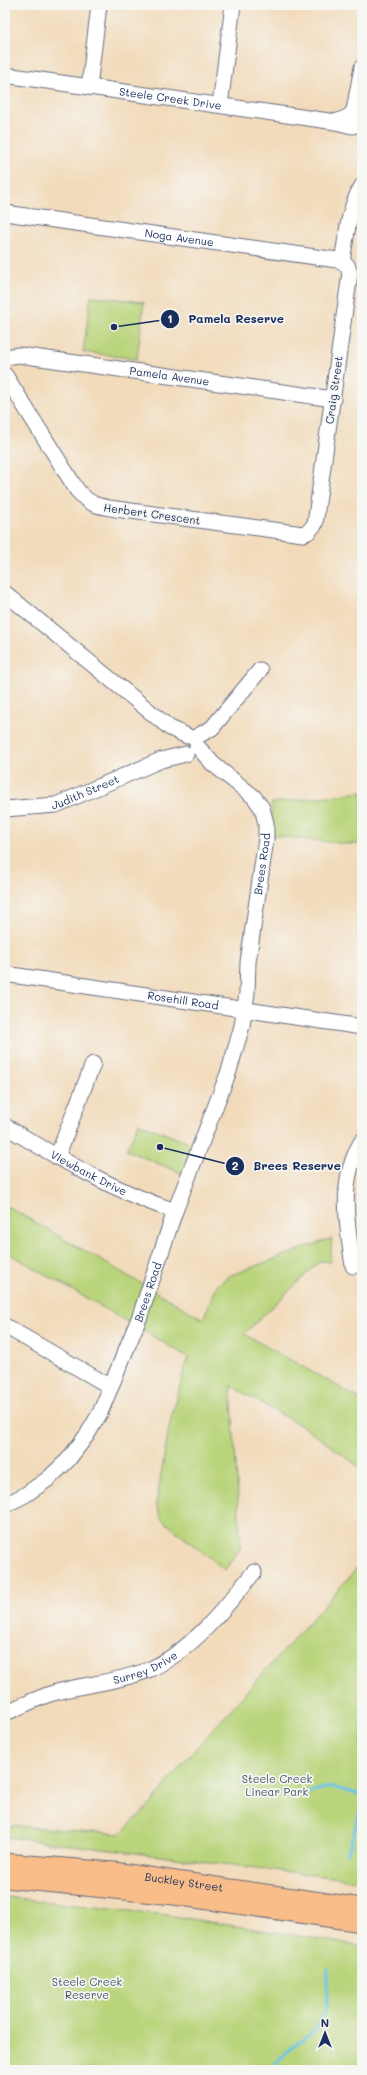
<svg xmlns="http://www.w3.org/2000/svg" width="367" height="2075" viewBox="0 0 367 2075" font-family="Mali,sans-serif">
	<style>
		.green { fill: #b9d47a; stroke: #6a826c }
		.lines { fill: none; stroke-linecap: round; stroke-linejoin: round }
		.stream { stroke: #69c4e7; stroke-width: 3 }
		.minor-casing { stroke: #666b7f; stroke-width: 17 }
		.major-casing { stroke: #666b7f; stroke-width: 21 }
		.minor { stroke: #fff; stroke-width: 15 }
		.major { stroke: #f8bd89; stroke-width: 19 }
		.labels { text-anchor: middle; stroke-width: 3.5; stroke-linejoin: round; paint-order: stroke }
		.street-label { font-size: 11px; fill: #1b2f5e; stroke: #f6f6f2 }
		.park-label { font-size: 11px; fill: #425865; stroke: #f6f6f2 }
		.leader { fill: none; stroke: #1b2f5e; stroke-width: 1.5 }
		.callout-dot { fill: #1b2f5e; stroke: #f6f6f2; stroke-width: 1.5 }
		.mark-label { font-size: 12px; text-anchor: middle; font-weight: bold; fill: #fff }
		.callout-label { font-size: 12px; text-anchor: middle; font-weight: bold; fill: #1b2f5e; stroke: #f6f6f2; stroke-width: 3.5; stroke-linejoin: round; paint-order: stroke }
	</style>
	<rect width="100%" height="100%" fill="#f6f6f2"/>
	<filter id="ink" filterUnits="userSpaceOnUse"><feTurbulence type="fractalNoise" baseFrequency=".025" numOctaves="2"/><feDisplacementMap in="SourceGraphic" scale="8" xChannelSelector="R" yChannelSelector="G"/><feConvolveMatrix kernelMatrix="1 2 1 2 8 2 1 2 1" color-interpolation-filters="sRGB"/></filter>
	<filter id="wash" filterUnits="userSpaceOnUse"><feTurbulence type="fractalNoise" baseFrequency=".012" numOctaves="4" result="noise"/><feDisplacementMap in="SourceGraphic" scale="16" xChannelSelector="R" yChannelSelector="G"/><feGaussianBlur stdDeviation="0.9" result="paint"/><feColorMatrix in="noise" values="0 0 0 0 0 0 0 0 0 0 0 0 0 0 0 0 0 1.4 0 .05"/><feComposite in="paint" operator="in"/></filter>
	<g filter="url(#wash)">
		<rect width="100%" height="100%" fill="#f2dbbb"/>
		<!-- green -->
		<g class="green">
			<path d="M91,296L144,302L137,359L83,352Z"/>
			<path d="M362,792V844H346L270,835L272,803Z"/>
			<path d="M139,1123L194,1145L183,1174L126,1150Z"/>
			<path d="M5,1205L203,1319L217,1285L231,1275L332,1238L330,1262L320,1261L244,1334L362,1400V1469L309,1430L231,1386L241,1547L225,1570L162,1520L156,1504L170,1422L188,1357L5,1251Z"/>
			<path d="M362,1553V1881L5,1837V1825L120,1834L152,1803L183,1763L359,1566Z"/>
			<path d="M5,1897L166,1915L362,1946V2070H5Z"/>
		</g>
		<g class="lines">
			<!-- stream -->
			<g class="stream">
				<path d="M281,1792L299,1794L331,1787L362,1795"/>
				<path d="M348,1853L362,1804"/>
				<path d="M270,2070L287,2051L316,2030L326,2008L328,1969"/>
			</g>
		</g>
	</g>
	<g filter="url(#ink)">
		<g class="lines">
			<defs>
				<g id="minor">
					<path id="s1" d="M5,75L336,122L352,126L362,123"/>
					<path d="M89,87L99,5"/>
					<path d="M220,105L233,5"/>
					<path d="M336,122L350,116L354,110L362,67"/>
					<path id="s2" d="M5,213L337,260L347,265L350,273L315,524L308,532L303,534L116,509C96,506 90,505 77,490L5,375"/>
					<path d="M342,261C347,235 348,209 362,186"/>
					<path id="s3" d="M5,357L19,355L333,399"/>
					<path d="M5,593L170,728L187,736"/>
					<path d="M194,738L212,728L260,670"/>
					<path id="s4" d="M5,809L56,805L161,760L186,754"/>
					<path id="s5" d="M5,974L362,1027"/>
					<path id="s6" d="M5,1126C60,1159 114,1191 175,1211"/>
					<path d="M57,1157L93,1064"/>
					<path d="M353,1266C347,1224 338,1180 362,1141"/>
					<path d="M5,1326L111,1387"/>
					<path id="s7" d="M5,1505L25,1495L48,1479L68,1460L87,1435L100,1413L140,1316L175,1211L229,1071L242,1026L247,993L248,962L266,839V823L262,808L254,797L213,764L197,746"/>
					<path id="s8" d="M5,1713C20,1707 35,1699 50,1694C82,1684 116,1683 148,1670C192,1651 225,1608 254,1572"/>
				</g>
				<g id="major">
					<path id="s9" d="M5,1863L114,1872L362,1908"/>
					<path d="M5,1878L174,1895L362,1922"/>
				</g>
			</defs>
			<!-- minor casing -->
			<use href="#minor" class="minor-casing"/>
			<!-- major casing -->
			<use href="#major" class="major-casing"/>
			<!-- minor -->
			<use href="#minor" class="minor"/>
			<!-- major -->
			<use href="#major" class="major"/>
		</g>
	</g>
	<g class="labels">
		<!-- street labels -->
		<g class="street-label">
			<text dy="4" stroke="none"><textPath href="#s1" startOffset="167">Steele Creek Drive</textPath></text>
			<text dy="4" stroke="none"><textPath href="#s2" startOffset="176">Noga Avenue</textPath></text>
			<text dy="4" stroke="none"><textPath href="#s3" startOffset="166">Pamela Avenue</textPath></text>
			<text transform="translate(334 390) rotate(-82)" y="4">Craig Street</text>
			<text transform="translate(152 514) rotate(8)" y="4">Herbert Crescent</text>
			<text dy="4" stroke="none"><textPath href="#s4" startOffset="83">Judith Street</textPath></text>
			<text dy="4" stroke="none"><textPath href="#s7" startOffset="711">Brees Road</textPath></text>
			<text dy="4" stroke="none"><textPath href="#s5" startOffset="180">Rosehill Road</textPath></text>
			<text dy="4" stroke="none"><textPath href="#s6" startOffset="96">Viewbank Drive</textPath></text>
			<text dy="4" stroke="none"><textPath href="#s7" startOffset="265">Brees Road</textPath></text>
			<text dy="4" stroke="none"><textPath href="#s8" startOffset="148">Surrey Drive</textPath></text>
			<text dy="4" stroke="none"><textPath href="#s9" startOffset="180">Buckley Street</textPath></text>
		</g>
		<!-- park labels -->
		<g class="park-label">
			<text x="277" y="1783">Steele Creek<tspan x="277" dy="13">Linear Park</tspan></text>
			<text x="87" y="1986">Steele Creek<tspan x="87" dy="13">Reserve</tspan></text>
		</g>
	</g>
	<!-- callouts -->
	<path class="leader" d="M114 327L170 319M160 1147L235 1166"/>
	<g class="callout-dot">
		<circle cx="114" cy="327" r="4"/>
		<circle cx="160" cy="1147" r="4"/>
		<circle cx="170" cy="319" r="10"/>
		<circle cx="235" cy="1166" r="10"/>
	</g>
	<g class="mark-label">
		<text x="170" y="323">1</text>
		<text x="235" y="1170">2</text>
	</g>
	<g class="callout-label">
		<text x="236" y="323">Pamela Reserve</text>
		<text x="297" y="1170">Brees Reserve</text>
	</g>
	<!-- margin -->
	<rect width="367" height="2075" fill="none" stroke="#f6f6f2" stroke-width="20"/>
	<!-- north arrow -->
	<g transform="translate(325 2033)" stroke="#f6f6f2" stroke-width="3" paint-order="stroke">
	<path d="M0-3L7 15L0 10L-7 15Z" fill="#1b2f5e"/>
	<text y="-6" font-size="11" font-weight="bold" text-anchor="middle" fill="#1b2f5e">N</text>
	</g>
</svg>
